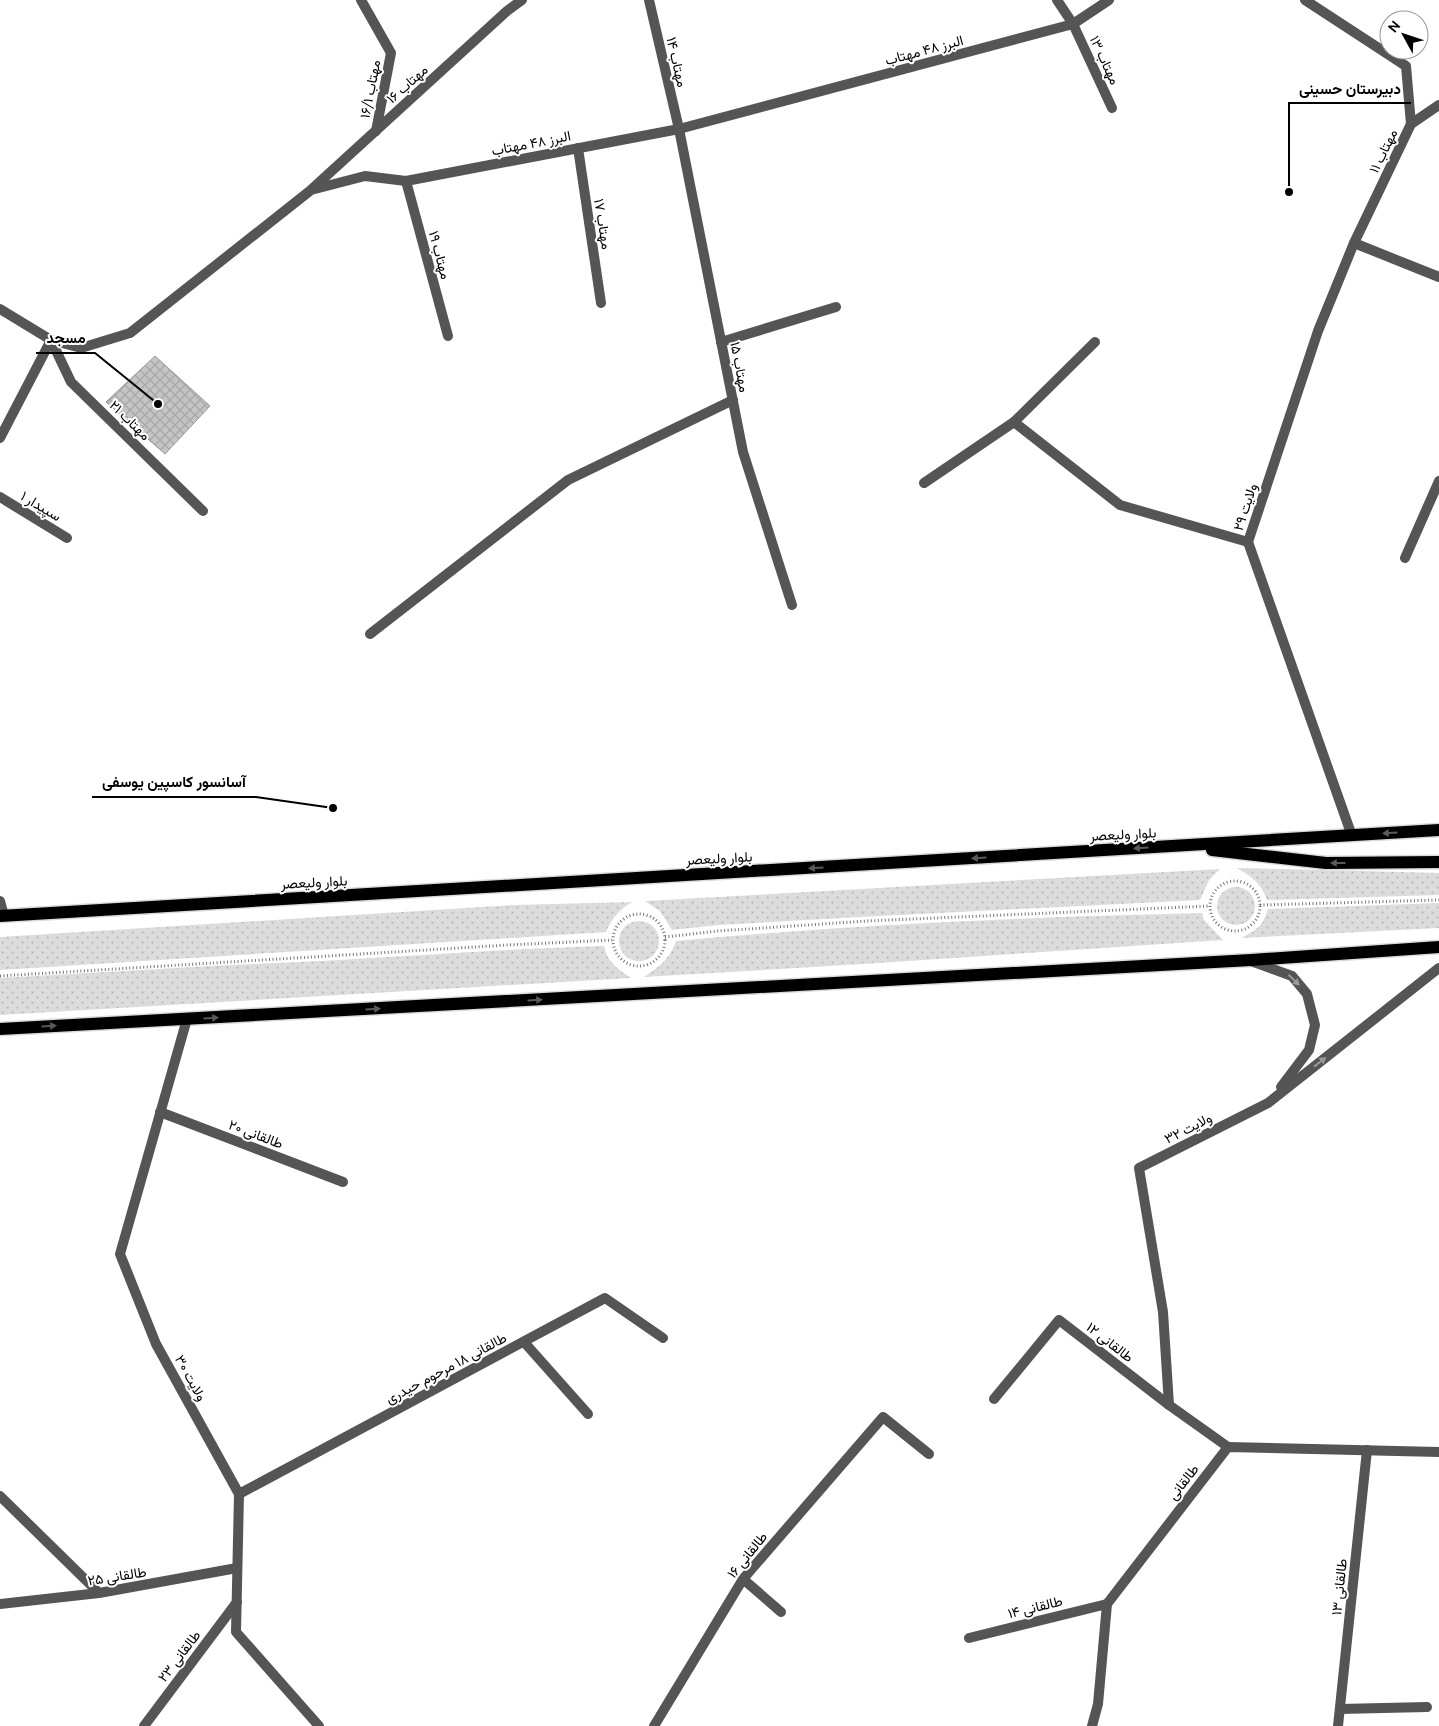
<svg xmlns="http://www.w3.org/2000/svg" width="1439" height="1726" viewBox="0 0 1439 1726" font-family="Ubuntu,Vazirmatn,sans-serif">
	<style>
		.grass { fill: url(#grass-dots) }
		.building { fill: url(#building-cross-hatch); stroke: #999 }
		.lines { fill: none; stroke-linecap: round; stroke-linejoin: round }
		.primary-casing { stroke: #dbdbdb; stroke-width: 15 }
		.path { stroke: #777; stroke-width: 3; stroke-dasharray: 1 2.5; stroke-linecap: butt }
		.street { stroke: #555; stroke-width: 10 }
		.primary { stroke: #000; stroke-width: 12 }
		.oneway { fill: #595959 }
		.oneway2 { fill: #999 }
		.labels { text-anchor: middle; stroke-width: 4; stroke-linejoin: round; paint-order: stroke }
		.street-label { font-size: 14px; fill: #000; stroke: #fff }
		.leader { fill: none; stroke: #000; stroke-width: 2 }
		.callout-dot { fill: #000; stroke: #fff; stroke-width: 2 }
		.callout-label { font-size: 15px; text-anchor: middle; font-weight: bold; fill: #000; stroke: #fff; stroke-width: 4; stroke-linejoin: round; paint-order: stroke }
	</style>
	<defs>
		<pattern id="grass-dots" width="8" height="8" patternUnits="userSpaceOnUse" patternTransform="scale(1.25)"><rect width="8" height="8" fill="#dcdcdc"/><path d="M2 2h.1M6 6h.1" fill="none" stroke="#bbb" stroke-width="1.8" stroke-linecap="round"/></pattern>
		<pattern id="building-cross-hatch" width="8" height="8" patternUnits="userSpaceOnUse" patternTransform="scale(1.25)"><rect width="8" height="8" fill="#c4c4c4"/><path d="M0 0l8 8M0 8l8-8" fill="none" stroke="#a7a7a7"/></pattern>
	</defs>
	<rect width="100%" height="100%" fill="#fff"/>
	<!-- grass -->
	<g class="grass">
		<path d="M1237,868L1439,873V895L1267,900C1261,883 1252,877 1237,868Z"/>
		<path d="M1220,869L1209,880L1200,900L859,917L719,925L672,930L660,911L645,901Z"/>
		<circle cx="1236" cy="906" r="19"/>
		<path d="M632,902C619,910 612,918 606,932L0,970V937L514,905Z"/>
		<path d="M1439,903V928L1241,938C1257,930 1263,926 1268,909Z"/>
		<path d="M1202,913L1204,920L1223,940L863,964L644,977C660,966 669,960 676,941C851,925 1026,917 1202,913Z"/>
		<circle cx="639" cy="941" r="20"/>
		<path d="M604,946C607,962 618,969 631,978L0,1015V978L228,965L322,961L524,949Z"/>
	</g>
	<!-- building -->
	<path class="building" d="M155,356L210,406L165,454L106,402Z"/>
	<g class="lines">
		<defs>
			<g id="primary">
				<path d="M1212,850L1326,863L1439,862"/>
				<path d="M0,916L1439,830"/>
				<path d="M0,1029L1251,960L1439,947"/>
			</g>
		</defs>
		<!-- primary casing -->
		<use href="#primary" class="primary-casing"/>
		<!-- path -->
		<g class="path">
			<circle cx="1235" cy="906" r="25"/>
			<path d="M1260,905L1439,900"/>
			<circle cx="639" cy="940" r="26"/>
			<path d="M665,937L718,931L867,921L1210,906"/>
			<path d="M0,976L508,945L612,940"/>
		</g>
		<!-- street -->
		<g class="street">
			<path d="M361,0L391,53L376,131"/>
			<path d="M649,0L679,129L743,452L792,605"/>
			<path d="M1057,0L1073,24L1112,108"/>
			<path d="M1305,0L1406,66L1411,124L1354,243L1318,331L1248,542L1352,836"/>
			<path d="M1411,124L1439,105"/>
			<path d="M578,148L601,303"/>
			<path d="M406,181L448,336"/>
			<path d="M313,188L507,11L522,0"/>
			<path d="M1354,243L1439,277"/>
			<path d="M0,309L51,340L81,348L130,333L311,190L365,176L406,181L679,129L1073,24L1109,0"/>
			<path d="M51,340L71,382L203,511"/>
			<path d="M721,342L836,307"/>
			<path d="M1014,422L1095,342"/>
			<path d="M0,438L51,340"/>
			<path d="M924,483L1014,422L1120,505L1248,542"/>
			<path d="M0,497L67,538"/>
			<path d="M1405,558L1439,481"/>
			<path d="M370,634L568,480L733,400"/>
			<path d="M0,901L4,916"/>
			<path d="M1251,961L1292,976L1307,994L1315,1025L1309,1050L1281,1087"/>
			<path d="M187,1019L120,1254L156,1344L239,1494L236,1632L319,1726"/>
			<path d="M160,1112L343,1182"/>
			<path d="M524,1342L588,1414"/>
			<path d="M994,1399L1059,1320L1169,1405L1228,1447"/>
			<path d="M1169,1405L1163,1312L1139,1168L1268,1103L1439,968"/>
			<path d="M239,1494L605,1298L663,1338"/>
			<path d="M0,1496L99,1593"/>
			<path d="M743,1579L781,1612"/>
			<path d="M0,1604L99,1593L237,1568"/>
			<path d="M969,1638L1107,1604"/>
			<path d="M1340,1709L1427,1707"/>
			<path d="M144,1726L237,1602"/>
			<path d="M654,1726L743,1579L883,1417L929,1454"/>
			<path d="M1092,1726L1098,1704L1107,1604L1228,1447L1439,1452"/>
			<path d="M1338,1726L1367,1450"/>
		</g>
		<!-- primary -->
		<use href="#primary" class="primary"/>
	</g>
	<!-- one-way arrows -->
	<defs><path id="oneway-solid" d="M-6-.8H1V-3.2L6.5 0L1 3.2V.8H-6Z" transform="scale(1.25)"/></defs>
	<g class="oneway">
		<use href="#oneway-solid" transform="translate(1390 833) rotate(176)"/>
		<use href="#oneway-solid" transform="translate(1141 848) rotate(177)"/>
		<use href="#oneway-solid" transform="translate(979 858) rotate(177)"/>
		<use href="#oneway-solid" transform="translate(1338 863) rotate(180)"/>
		<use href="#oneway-solid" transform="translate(816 868) rotate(177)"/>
		<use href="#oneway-solid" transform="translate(535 1000) rotate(-3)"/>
		<use href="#oneway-solid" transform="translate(373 1009) rotate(-3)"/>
		<use href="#oneway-solid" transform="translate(211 1018) rotate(-3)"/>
		<use href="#oneway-solid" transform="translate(49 1026) rotate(-3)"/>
	</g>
	<g class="oneway2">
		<use href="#oneway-solid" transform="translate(1294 980) rotate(44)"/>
		<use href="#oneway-solid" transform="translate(1320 1062) rotate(-38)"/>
	</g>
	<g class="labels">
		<!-- street labels -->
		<g class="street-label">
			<text transform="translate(924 50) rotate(-15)" y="5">البرز ۴۸ مهتاب</text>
			<text transform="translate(1105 60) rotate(65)" y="5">مهتاب ۱۳</text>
			<text transform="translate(677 62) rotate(77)" y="5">مهتاب ۱۴</text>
			<text transform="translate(407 84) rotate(-42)" y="5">مهتاب ۱۶</text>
			<text transform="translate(370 89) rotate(-79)" y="5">مهتاب ۱۶/۱</text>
			<text transform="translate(531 143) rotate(-11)" y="5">البرز ۴۸ مهتاب</text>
			<text transform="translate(1383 151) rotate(-64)" y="5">مهتاب ۱۱</text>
			<text transform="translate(603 224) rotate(81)" y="5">مهتاب ۱۷</text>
			<text transform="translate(440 255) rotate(75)" y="5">مهتاب ۱۹</text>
			<text transform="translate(740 367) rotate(79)" y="5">مهتاب ۱۵</text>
			<text transform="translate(130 420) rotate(44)" y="5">مهتاب ٢١</text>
			<text transform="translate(41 506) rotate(31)" y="5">سپیدار ۱</text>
			<text transform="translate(1245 507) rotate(-72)" y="5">ولایت ٢٩</text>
			<text transform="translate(1123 834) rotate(-3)" y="5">بلوار ولیعصر</text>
			<text transform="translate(719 858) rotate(-3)" y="5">بلوار ولیعصر</text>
			<text transform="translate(314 882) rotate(-3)" y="5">بلوار ولیعصر</text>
			<text transform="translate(1188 1128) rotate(-27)" y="5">ولایت ۳۲</text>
			<text transform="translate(256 1134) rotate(21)" y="5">طالقانی ۲۰</text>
			<text transform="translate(1110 1342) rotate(38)" y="5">طالقانی ۱۲</text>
			<text transform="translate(446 1368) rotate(-28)" y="5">طالقانی ۱۸ مرحوم حیدری</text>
			<text transform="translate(191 1378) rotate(61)" y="5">ولایت ۳۰</text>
			<text transform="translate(1183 1482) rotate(-52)" y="5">طالقانی</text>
			<text transform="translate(747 1555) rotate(-51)" y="5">طالقانی ۱۶</text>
			<text transform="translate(117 1576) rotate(-9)" y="5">طالقانی ۲۵</text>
			<text transform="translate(1339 1587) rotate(-84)" y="5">طالقانی ۱۳</text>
			<text transform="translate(1035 1607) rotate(-14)" y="5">طالقانی ۱۴</text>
			<text transform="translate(179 1656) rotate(-53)" y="5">طالقانی ۲۳</text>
		</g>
	</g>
	<!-- callouts -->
	<path class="leader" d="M1289 192L1289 103H1411M158 404L95 353H36M333 808L256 797H92"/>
	<g class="callout-dot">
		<circle cx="1289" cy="192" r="5"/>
		<circle cx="158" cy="404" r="5"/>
		<circle cx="333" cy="808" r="5"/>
	</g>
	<g class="callout-label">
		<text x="1350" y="94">دبیرستان حسینی</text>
		<text x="66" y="343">مسجد</text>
		<text x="174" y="787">آسانسور کاسپین یوسفی</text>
	</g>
	<!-- north arrow -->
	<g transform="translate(1404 35) rotate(310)"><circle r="24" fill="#ffffff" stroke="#999999"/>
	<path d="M0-4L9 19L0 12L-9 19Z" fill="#000000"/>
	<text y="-8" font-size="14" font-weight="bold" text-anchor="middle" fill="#000000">N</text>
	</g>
</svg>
